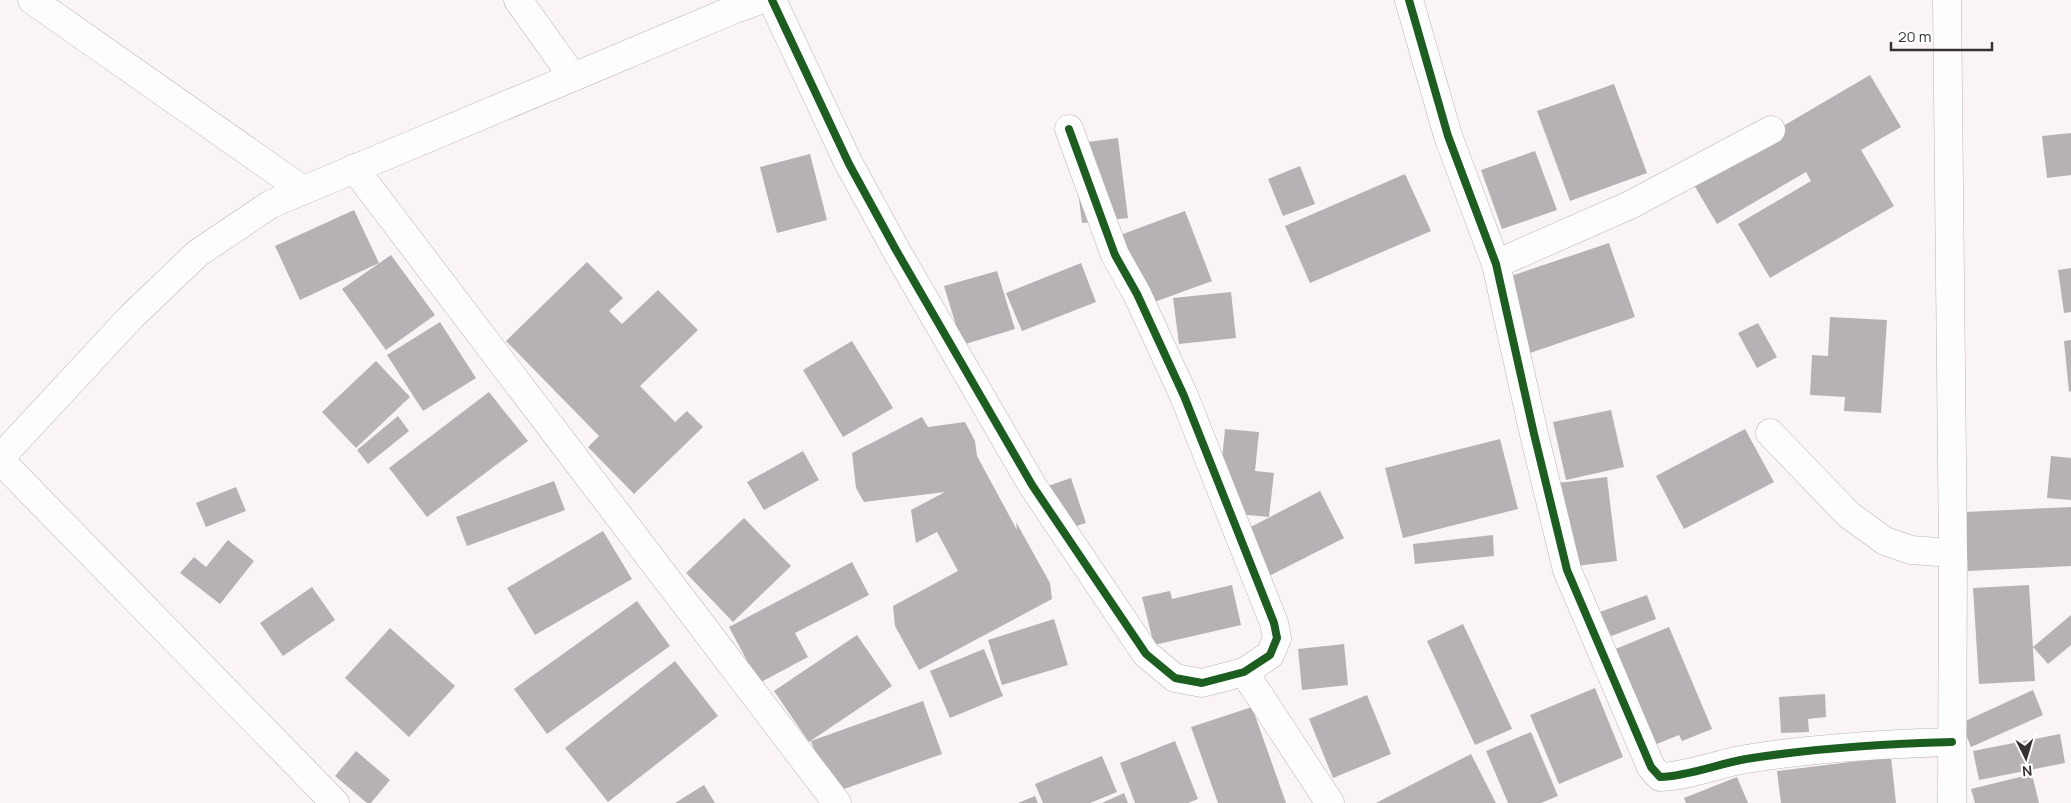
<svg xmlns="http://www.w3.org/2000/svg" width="2071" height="803" viewBox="0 0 2071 803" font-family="Manrope,sans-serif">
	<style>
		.building { fill: #b6b1b4 }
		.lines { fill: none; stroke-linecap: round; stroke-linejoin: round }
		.street-casing { stroke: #b9b4b6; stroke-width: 29 }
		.secondary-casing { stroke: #b9b4b6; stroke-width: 29 }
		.street { stroke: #fefdfe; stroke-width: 28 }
		.secondary { stroke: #fefdfe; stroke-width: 28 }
		.cycleway-casing { stroke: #fff; stroke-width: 11 }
		.cycleway { stroke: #1b5e20; stroke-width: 8 }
	</style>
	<rect width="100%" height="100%" fill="#faf4f6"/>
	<!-- building -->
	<g class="building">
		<path d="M1870,75L1901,127L1861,150L1894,206L1770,278L1738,224L1811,181L1806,172L1717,224L1691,180Z"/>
		<path d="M1614,84L1647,173L1570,201L1537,111Z"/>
		<path d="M2071,133V175L2047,178L2042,136Z"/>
		<path d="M1118,138L1128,218L1082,223L1072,144Z"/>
		<path d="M1535,151L1557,210L1502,229L1481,170Z"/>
		<path d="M810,154L827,220L777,233L760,167Z"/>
		<path d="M1300,166L1315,204L1283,216L1268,179Z"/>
		<path d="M1405,174L1431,231L1310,283L1285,226Z"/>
		<path d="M354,210L379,263L300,300L275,246Z"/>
		<path d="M1185,211L1212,281L1138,308L1112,238Z"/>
		<path d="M1609,243L1635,317L1530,353L1505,278Z"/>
		<path d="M391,255L435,315L386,350L342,289Z"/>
		<path d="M587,262L623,298L609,311L622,324L658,290L698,330L640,386L675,422L687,411L703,427L634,494L588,447L599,436L506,341Z"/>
		<path d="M1081,263L1096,302L1022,331L1006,293Z"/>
		<path d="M2071,268V312L2064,313L2058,270Z"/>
		<path d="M997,271L1015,329L962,345L944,286Z"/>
		<path d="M1231,292L1236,338L1179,344L1173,298Z"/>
		<path d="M1830,317L1887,320L1881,413L1844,411L1845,397L1810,395L1812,355L1828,356Z"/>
		<path d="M440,322L476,378L423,411L387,355Z"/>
		<path d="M1758,323L1777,357L1757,368L1738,333Z"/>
		<path d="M2071,340V391L2069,392L2064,341Z"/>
		<path d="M852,341L893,408L843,437L803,370Z"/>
		<path d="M376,361L410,397L356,448L322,412Z"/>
		<path d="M489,392L528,441L427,517L389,468Z"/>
		<path d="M1611,410L1624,467L1566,480L1553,422Z"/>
		<path d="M398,416L409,431L368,464L357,450Z"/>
		<path d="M922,417L928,427L965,422L975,441L977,456L1017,530L1016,522L1050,583L1052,599L919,670L895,626L893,606L958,571L937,532L916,543L911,510L945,492L864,502L856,488L852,453Z"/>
		<path d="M1225,429L1259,432L1255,471L1274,473L1269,517L1217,512Z"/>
		<path d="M1745,429L1774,482L1684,529L1656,476Z"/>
		<path d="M1500,439L1518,509L1403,538L1385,468Z"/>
		<path d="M803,451L819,480L764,510L747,482Z"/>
		<path d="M2051,456L2071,458V500L2047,498Z"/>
		<path d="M1607,477L1617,561L1568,567L1558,483Z"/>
		<path d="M1071,478L1086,523L1060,531L1045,487Z"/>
		<path d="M554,481L565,510L467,546L456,517Z"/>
		<path d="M236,487L246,511L206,527L196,503Z"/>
		<path d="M1320,491L1344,538L1265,578L1241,532Z"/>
		<path d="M2071,507V566L1968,571L1965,512Z"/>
		<path d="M744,518L791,566L733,622L686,573Z"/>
		<path d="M603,531L632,579L535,635L507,588Z"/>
		<path d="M1493,535L1494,556L1415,564L1413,544Z"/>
		<path d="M228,540L254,561L220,604L180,573L194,557L206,567Z"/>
		<path d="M852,562L869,595L795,633L808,657L759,683L729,627Z"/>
		<path d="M1232,585L1241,625L1154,645L1142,597L1170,591L1172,599Z"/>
		<path d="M2029,585L2035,681L1979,684L1973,588Z"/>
		<path d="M312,587L335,620L283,656L260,623Z"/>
		<path d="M1647,595L1656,619L1593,643L1583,618Z"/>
		<path d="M637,601L670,646L547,734L514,689Z"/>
		<path d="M2071,615V645L2048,664L2033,647Z"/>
		<path d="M1054,619L1068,665L1002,685L988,640Z"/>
		<path d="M1463,624L1512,729L1475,745L1427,641Z"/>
		<path d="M1669,627L1712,729L1682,741L1679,735L1637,752L1596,657Z"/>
		<path d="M390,628L455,686L409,737L345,678Z"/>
		<path d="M857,635L892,686L809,742L774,691Z"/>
		<path d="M1344,644L1348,685L1302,690L1298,649Z"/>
		<path d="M984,649L1003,696L950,718L930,671Z"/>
		<path d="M675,661L718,716L608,802L565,748Z"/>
		<path d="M1595,688L1623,757L1559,784L1530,715Z"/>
		<path d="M2033,690L2043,715L1971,747L1961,723Z"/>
		<path d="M1825,694L1826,717L1808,719L1809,732L1781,733L1779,697Z"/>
		<path d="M1367,695L1391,754L1333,778L1309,719Z"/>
		<path d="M923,701L942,754L830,794L811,741Z"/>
		<path d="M1252,707L1286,803H1218L1191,727Z"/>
		<path d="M1531,732L1558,796L1541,803H1508L1486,751Z"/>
		<path d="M2060,734L2065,763L1979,780L1973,751Z"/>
		<path d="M1175,741L1198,799L1188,803H1135L1120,763Z"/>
		<path d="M356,751L390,780L371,803H367L335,776Z"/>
		<path d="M1471,754L1496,803H1376Z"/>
		<path d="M1102,756L1117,792L1090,803H1043L1035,784Z"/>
		<path d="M1891,757L1896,803H1781L1777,771Z"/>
		<path d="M2032,774L2039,803H1975L1971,789Z"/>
		<path d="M1737,777L1748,803H1686L1684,798Z"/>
		<path d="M704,785L715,803H675Z"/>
		<path d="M1124,793L1128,803H1102Z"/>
		<path d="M1035,796L1038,803H1018Z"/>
	</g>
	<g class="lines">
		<defs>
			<g id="street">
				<path d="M32,0L303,190"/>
				<path d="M518,0L573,77"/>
				<path d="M772,0L849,164L896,250L1032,485L1146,654L1175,678L1202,683L1244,672L1270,655L1277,638L1274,623L1184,396L1137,294L1115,255L1069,129"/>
				<path d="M1409,0L1448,136L1496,264L1534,434L1567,570L1651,767L1660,777C1689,776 1717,764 1746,759C1814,748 1883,744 1952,742"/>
				<path d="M1947,0L1953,553L1952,803"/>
				<path d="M354,168L837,803"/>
				<path d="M1496,264L1630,205L1771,130"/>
				<path d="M1770,433L1849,515L1885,541L1911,550L1953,553"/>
				<path d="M0,460L335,803"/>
				<path d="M1244,672L1330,803"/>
			</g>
			<path id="secondary" d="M0,458L131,317L198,253L271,204L735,9L760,0"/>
		</defs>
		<!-- street casing -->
		<use href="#street" class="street-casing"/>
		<!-- secondary casing -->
		<use href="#secondary" class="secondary-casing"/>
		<!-- street -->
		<use href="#street" class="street"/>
		<!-- secondary -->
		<use href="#secondary" class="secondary"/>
		<defs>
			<g id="cycleway">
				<path d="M772,0L849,164L896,250L1032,485L1146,654L1175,678L1202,683L1244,672L1270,655L1277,638L1274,623L1184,396L1137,294L1115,255L1069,129"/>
				<path d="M1409,0L1448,136L1496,264L1534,434L1567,570L1651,767L1660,777C1689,776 1717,764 1746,759C1814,748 1883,744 1952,742"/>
			</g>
		</defs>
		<!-- cycleway casing -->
		<use href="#cycleway" class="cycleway-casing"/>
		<!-- cycleway -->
		<use href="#cycleway" class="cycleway"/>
	</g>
	<!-- north arrow -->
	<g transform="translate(2026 758) rotate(175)" stroke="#ffffff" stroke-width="4" paint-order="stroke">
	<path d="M0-4L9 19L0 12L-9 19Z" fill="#383133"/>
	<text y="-8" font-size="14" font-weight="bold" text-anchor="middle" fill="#383133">N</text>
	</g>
	<!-- scale -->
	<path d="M1891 42v8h101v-8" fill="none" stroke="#383133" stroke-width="2.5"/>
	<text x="1898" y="42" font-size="15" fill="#383133" stroke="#ffffff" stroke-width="4" paint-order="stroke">20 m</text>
</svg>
